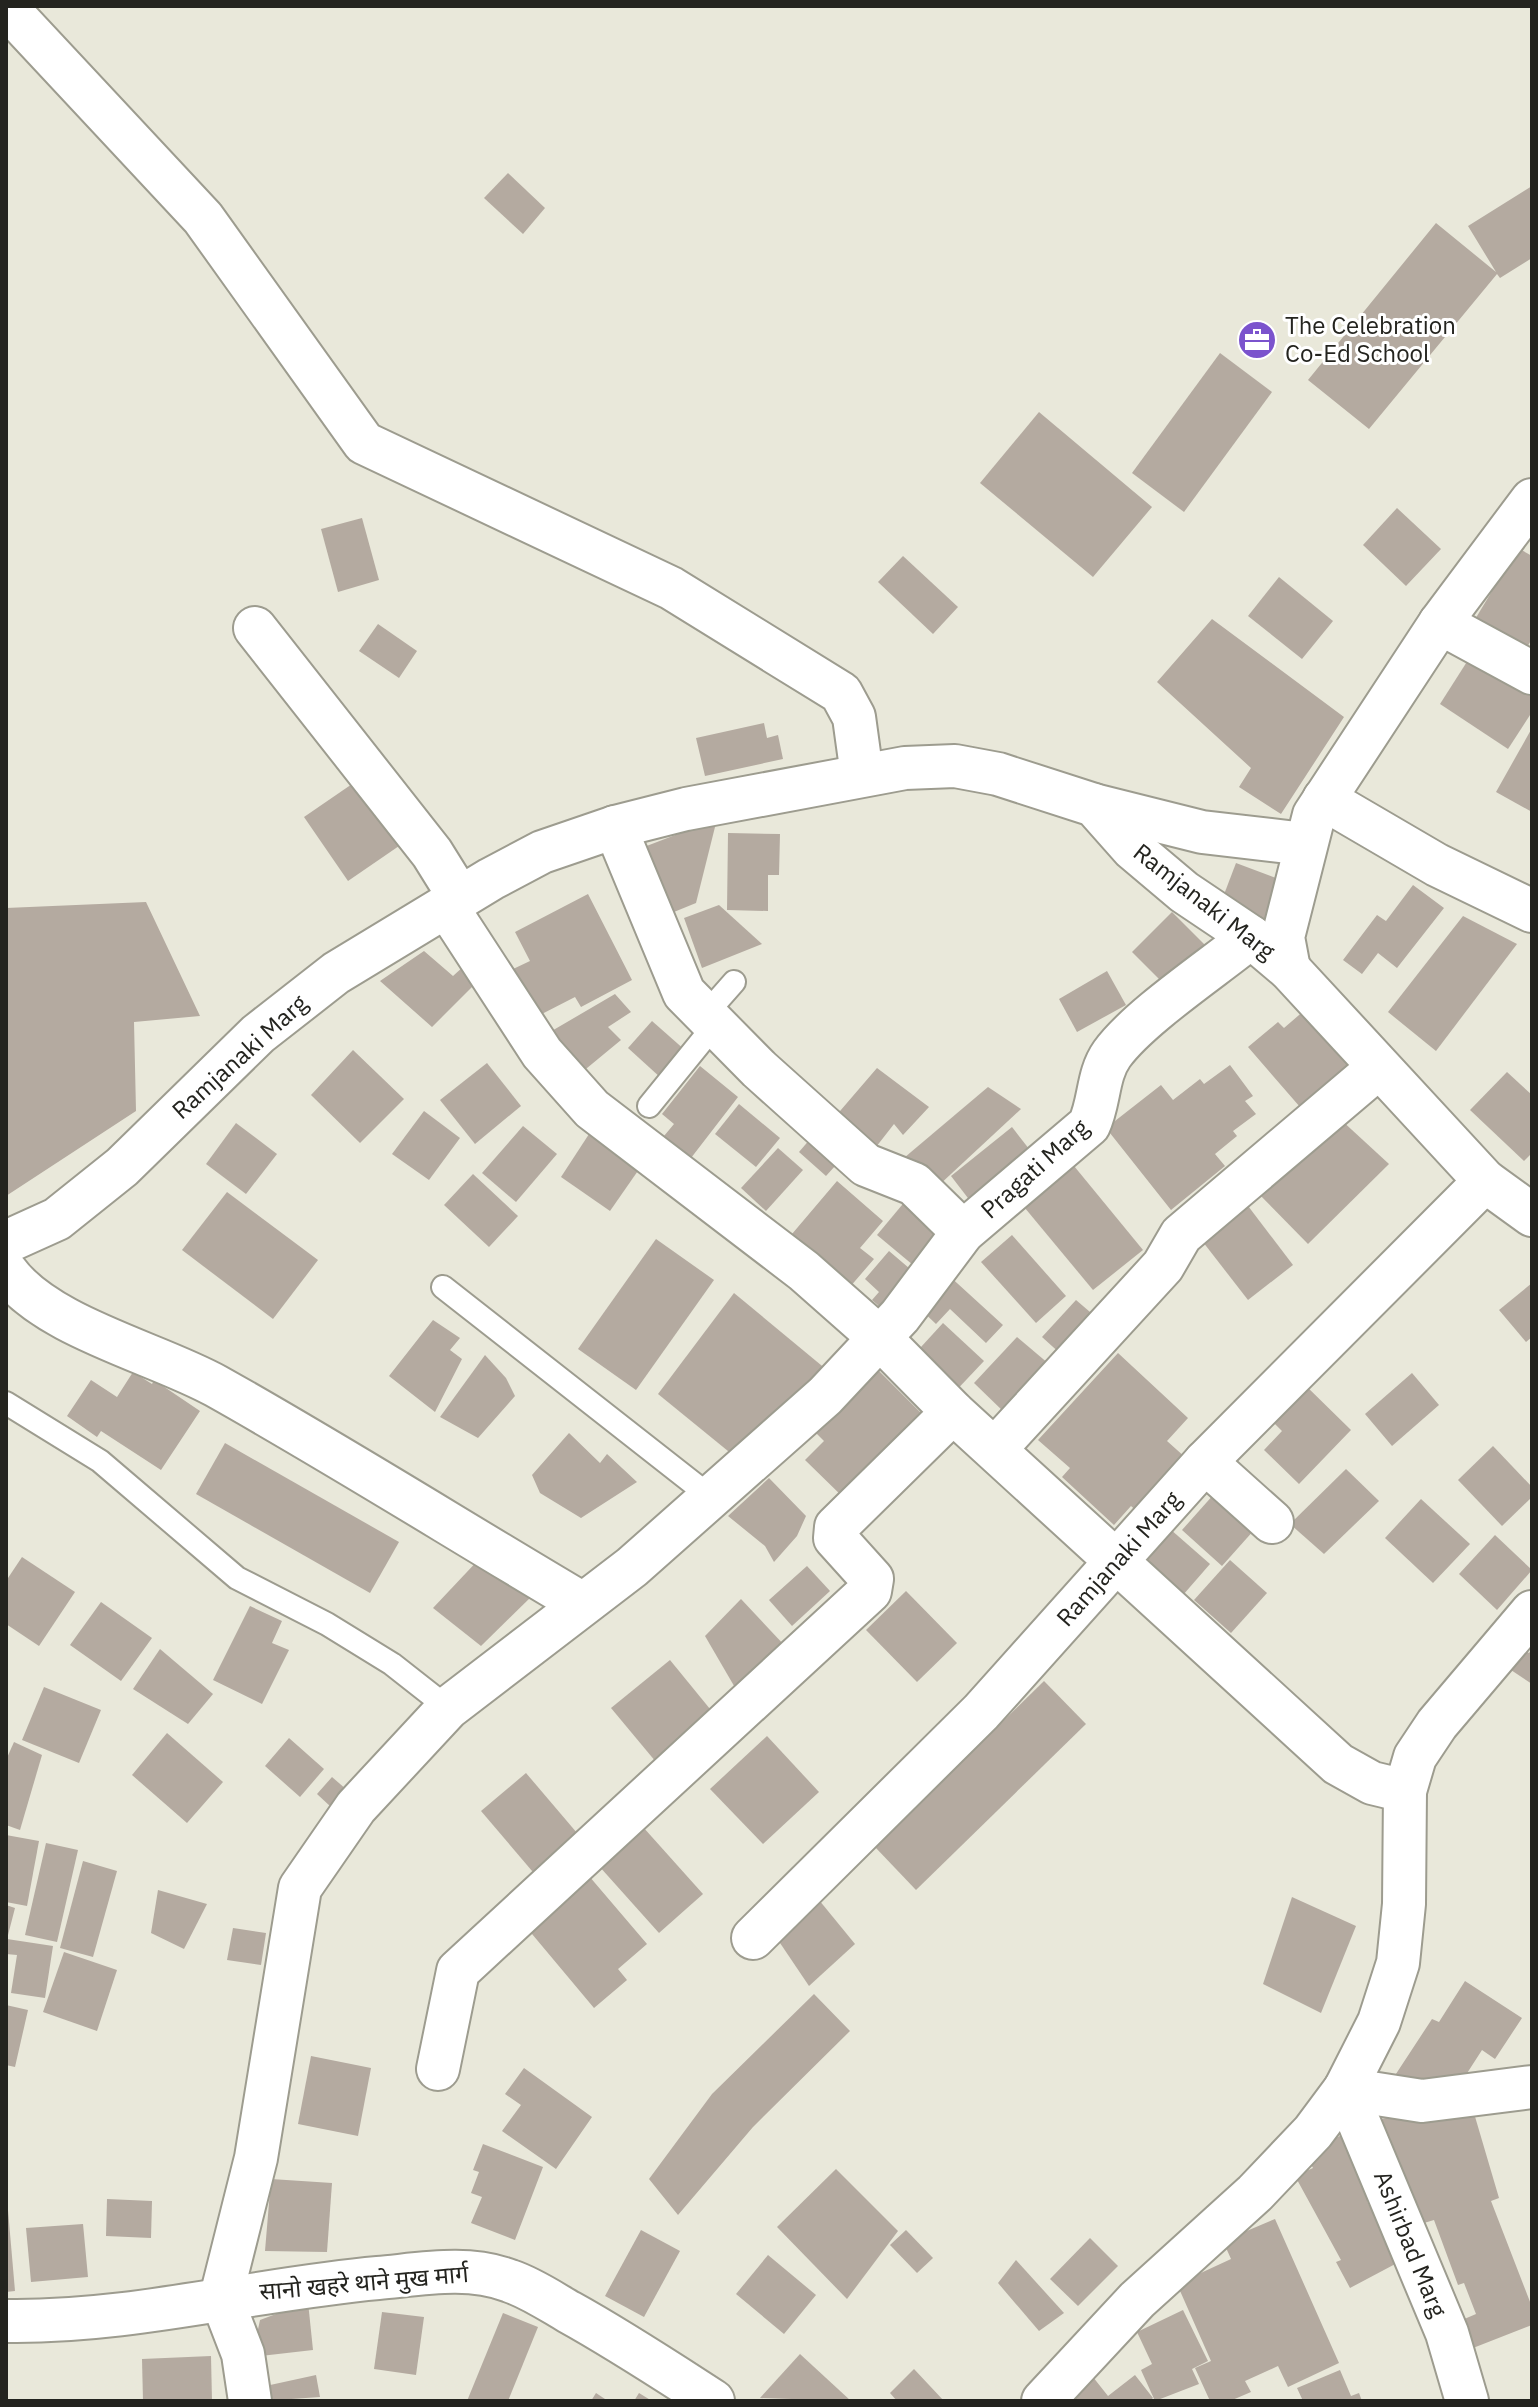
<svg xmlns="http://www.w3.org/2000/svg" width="1538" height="2407" viewBox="0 0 1538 2407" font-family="'IBM Plex Sans','Noto Sans Devanagari',sans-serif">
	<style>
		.building { fill: #b4aaa0 }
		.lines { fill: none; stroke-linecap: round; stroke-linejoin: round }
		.service-casing { stroke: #9d9c8f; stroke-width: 26 }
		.minor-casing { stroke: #9d9c8f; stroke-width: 46 }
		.service { stroke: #fff; stroke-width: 22 }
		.minor { stroke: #fff; stroke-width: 42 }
		.labels { text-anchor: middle; stroke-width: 6; stroke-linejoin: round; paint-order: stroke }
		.poi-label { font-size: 24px; fill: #24241f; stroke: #fff; text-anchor: start }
		.street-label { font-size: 24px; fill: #24241f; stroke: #fff }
	</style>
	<rect width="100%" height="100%" fill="#e9e8da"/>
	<!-- building -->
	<g class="building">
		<path d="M508,173L545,208L523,234L484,198Z"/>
		<path d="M1532,186V258L1500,278L1497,274L1369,429L1308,380L1436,223L1496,272L1468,226Z"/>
		<path d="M1220,353L1272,392L1184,512L1132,473Z"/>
		<path d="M1039,412L1152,507L1093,577L980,483Z"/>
		<path d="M1397,508L1441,549L1406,586L1363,545Z"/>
		<path d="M362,518L379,580L338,592L321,529Z"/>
		<path d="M1518,548L1532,556V639L1524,652L1474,621Z"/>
		<path d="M903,556L958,607L933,634L878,582Z"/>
		<path d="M1279,577L1333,621L1302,659L1248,616Z"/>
		<path d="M1212,619L1344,717L1281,814L1239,787L1251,768L1157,682Z"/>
		<path d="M378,624L417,651L399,678L359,651Z"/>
		<path d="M1477,646L1532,681V712L1508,749L1440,704Z"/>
		<path d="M764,723L767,738L778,735L783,759L705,776L696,738Z"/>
		<path d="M1532,728V812L1496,792Z"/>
		<path d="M355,782L399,846L348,881L304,817Z"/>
		<path d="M717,819L696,903L669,914L644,847Z"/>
		<path d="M728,833L780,834L779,875H768V911L727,910Z"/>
		<path d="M1236,863L1281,880L1264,922L1220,905Z"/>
		<path d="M1413,885L1444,908L1397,968L1378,953L1362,974L1343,960L1377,915L1386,921Z"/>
		<path d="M588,894L632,980L581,1007L575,997L536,1017L511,970L530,961L515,932Z"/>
		<path d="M146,902L200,1016L134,1022L136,1111L6,1196V908Z"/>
		<path d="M719,905L762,944L702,968L684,918Z"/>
		<path d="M1172,912L1205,945L1165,985L1132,952Z"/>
		<path d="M1463,916L1517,944L1436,1051L1388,1012Z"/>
		<path d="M424,951L453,976L464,966L479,980L432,1027L380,981Z"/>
		<path d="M1107,971L1126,1005L1077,1032L1059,999Z"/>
		<path d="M615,994L631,1012L608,1027L621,1040L581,1073L550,1032Z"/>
		<path d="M1306,1009L1351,1063L1300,1107L1248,1047L1278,1022L1284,1028Z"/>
		<path d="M652,1021L686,1051L661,1078L628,1048Z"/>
		<path d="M353,1050L404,1099L360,1143L311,1095Z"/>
		<path d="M487,1063L521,1106L475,1144L440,1100Z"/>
		<path d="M1230,1065L1253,1096L1245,1101L1256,1114L1233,1131L1237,1136L1215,1154L1225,1166L1171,1210L1106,1128L1161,1085L1173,1100L1200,1079L1204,1084Z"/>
		<path d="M700,1066L738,1097L691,1158L664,1136L674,1124L662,1114Z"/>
		<path d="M877,1068L929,1107L903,1135L894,1124L869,1156L828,1125Z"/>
		<path d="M1507,1072L1532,1095V1153L1524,1161L1470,1110Z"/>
		<path d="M988,1087L1021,1109L937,1187L898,1163Z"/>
		<path d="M739,1104L780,1138L756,1167L715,1134Z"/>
		<path d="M424,1111L460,1138L429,1180L392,1154Z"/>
		<path d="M1339,1118L1389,1164L1308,1244L1255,1190Z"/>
		<path d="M236,1123L277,1154L246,1194L206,1164Z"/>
		<path d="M523,1126L557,1154L516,1202L482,1173Z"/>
		<path d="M1012,1127L1033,1154L971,1202L951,1176Z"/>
		<path d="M591,1131L642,1165L610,1211L561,1177Z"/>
		<path d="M817,1131L845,1155L826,1176L799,1152Z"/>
		<path d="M778,1148L803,1170L766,1211L741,1188Z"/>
		<path d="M1065,1155L1143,1250L1093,1290L1015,1196Z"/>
		<path d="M473,1174L518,1216L489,1247L444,1205Z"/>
		<path d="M837,1181L883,1221L860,1248L874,1259L843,1295L818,1257L792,1234Z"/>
		<path d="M227,1192L318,1260L273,1319L182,1250Z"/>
		<path d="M912,1193L953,1229L919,1270L877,1235Z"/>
		<path d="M1242,1198L1293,1265L1248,1300L1196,1233Z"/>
		<path d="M1012,1235L1066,1296L1036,1323L981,1262Z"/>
		<path d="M656,1239L714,1280L636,1390L578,1349Z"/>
		<path d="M889,1251L916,1274L893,1318L872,1300L879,1292L865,1279Z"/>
		<path d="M946,1273L1003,1325L986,1343L950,1309L936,1324L916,1305Z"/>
		<path d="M1532,1283V1337L1526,1342L1499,1310Z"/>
		<path d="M734,1293L833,1375L739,1460L658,1394Z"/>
		<path d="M1076,1300L1097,1318L1063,1356L1042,1337Z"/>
		<path d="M433,1320L460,1338L450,1350L462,1359L435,1412L389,1376Z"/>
		<path d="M943,1323L984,1361L950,1397L910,1359Z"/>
		<path d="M1017,1337L1049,1364L1007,1415L974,1383Z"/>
		<path d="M1118,1353L1188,1418L1167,1441L1186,1458L1140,1514L1131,1506L1114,1525L1062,1477L1070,1468L1038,1440Z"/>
		<path d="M485,1355L506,1378L515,1396L478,1438L440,1417Z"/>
		<path d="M875,1367L926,1418L846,1500L805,1460L824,1441L816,1433L863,1385Z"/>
		<path d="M133,1372L152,1384L154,1380L200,1411L161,1470L101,1431L97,1437L67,1416L91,1380L117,1397Z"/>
		<path d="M1412,1373L1439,1405L1392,1446L1365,1414Z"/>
		<path d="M1301,1381L1351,1430L1299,1484L1264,1450L1282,1431L1267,1416Z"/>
		<path d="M569,1433L600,1463L607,1454L637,1482L581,1518L540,1493L532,1475Z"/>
		<path d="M225,1443L399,1542L370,1593L196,1494Z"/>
		<path d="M1493,1446L1532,1487V1497L1502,1526L1458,1480Z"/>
		<path d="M1346,1469L1379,1501L1324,1554L1290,1524Z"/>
		<path d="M769,1478L806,1516L797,1536L774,1562L765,1546L728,1516Z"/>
		<path d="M1223,1484L1263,1520L1222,1566L1182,1530Z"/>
		<path d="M1421,1499L1470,1544L1433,1583L1385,1538Z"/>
		<path d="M1170,1529L1210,1564L1183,1595L1144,1558Z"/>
		<path d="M1495,1535L1532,1570L1497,1610L1459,1574Z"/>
		<path d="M482,1556L533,1595L481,1646L433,1608Z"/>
		<path d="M22,1557L75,1592L39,1646L6,1624V1581Z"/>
		<path d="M1230,1560L1267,1593L1231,1633L1194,1600Z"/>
		<path d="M807,1566L830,1591L792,1626L769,1600Z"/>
		<path d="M906,1591L957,1643L917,1682L866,1630Z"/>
		<path d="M741,1599L786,1647L737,1691L705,1636Z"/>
		<path d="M101,1602L152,1638L121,1681L70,1645Z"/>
		<path d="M250,1606L282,1621L272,1643L289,1650L262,1704L213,1680Z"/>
		<path d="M1521,1648L1529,1653L1532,1649V1684L1508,1668Z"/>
		<path d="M160,1649L213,1694L188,1724L133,1689Z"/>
		<path d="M670,1660L719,1720L661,1768L611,1708Z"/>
		<path d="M1044,1681L1086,1724L916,1890L875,1847Z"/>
		<path d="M44,1687L101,1710L79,1763L22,1740Z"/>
		<path d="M167,1733L223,1782L187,1823L132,1775Z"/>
		<path d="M767,1736L819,1792L763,1844L710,1789Z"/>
		<path d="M289,1738L324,1769L300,1797L265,1766Z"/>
		<path d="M14,1742L42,1755L20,1830L6,1825V1760Z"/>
		<path d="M526,1773L583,1840L538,1878L481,1811Z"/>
		<path d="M332,1777L347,1790L331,1807L317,1794Z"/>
		<path d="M643,1827L703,1894L659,1933L599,1866Z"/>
		<path d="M6,1835L39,1841L27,1906L6,1902Z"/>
		<path d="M46,1843L78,1850L57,1942L25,1935Z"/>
		<path d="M83,1861L117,1871L93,1957L60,1948Z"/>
		<path d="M589,1876L647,1944L618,1969L627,1980L594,2008L527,1928Z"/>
		<path d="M158,1890L207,1904L184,1949L151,1933Z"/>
		<path d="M1292,1897L1356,1926L1321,2013L1263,1984Z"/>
		<path d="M819,1900L855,1944L809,1986L776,1937Z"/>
		<path d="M6,1905L15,1908L7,1939L53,1946L45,1998L11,1993L17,1955L6,1954Z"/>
		<path d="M233,1928L266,1933L261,1965L227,1960Z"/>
		<path d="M64,1952L117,1970L97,2031L43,2012Z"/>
		<path d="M1465,1981L1522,2018L1495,2059L1482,2050L1462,2081L1392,2080L1432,2019L1439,2022Z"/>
		<path d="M814,1994L850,2031L753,2127L678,2215L649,2179L712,2094Z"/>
		<path d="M6,2005L28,2010L15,2067L6,2065Z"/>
		<path d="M311,2056L371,2068L358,2136L298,2124Z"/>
		<path d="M524,2068L592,2117L556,2169L502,2131L521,2105L505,2094Z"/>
		<path d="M1471,2103L1499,2198L1491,2201L1532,2307V2325L1473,2348L1462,2320L1476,2314L1464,2283L1458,2285L1434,2220L1414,2226L1375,2120Z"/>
		<path d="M1346,2133L1374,2199L1367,2201L1399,2262L1350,2288L1336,2262L1341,2260L1295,2176L1313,2168L1305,2153Z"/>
		<path d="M483,2144L543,2167L515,2240L471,2223L482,2197L471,2193L479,2172L473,2170Z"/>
		<path d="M836,2169L898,2231L847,2299L777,2227Z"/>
		<path d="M271,2179L332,2183L327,2252L265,2251Z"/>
		<path d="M6,2187L15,2291L6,2292Z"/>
		<path d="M107,2199L152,2201L151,2238L106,2236Z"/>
		<path d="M1275,2219L1339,2363L1288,2387L1278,2366L1245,2381L1251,2392L1230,2401H1210L1195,2368L1211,2361L1177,2284L1231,2259L1223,2241Z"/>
		<path d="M83,2224L88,2277L31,2282L26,2228Z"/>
		<path d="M641,2230L680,2251L644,2317L605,2296Z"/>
		<path d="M906,2230L933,2258L917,2273L890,2245Z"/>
		<path d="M1090,2238L1118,2266L1078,2306L1050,2279Z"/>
		<path d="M768,2255L816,2295L784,2334L736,2294Z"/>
		<path d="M1016,2260L1064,2313L1039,2331L998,2283Z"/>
		<path d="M308,2302L313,2350L252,2357L260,2320Z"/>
		<path d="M1183,2310L1208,2361L1192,2369L1199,2384L1155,2401L1141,2370L1152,2364L1137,2332Z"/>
		<path d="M382,2312L424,2317L416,2375L374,2369Z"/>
		<path d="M503,2313L538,2327L508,2401H467Z"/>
		<path d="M800,2354L851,2401L760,2398Z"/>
		<path d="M211,2356L212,2401H143L142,2359Z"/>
		<path d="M914,2369L944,2401H897L890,2393Z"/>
		<path d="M1340,2370L1351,2396L1359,2393L1362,2401H1303L1297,2388Z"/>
		<path d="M1089,2372L1108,2396L1135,2375L1153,2398L1149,2401H1070Z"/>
		<path d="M316,2375L320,2397L263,2401L261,2387Z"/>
		<path d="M596,2393L608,2401H591Z"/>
		<path d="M639,2393L652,2401H634Z"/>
	</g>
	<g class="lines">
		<defs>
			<g id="service">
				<path d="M704,1016L734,982"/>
				<path d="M649,1106L714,1026"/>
				<path d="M443,1287L712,1498"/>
				<path d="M6,1403L100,1461L237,1578L327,1624L392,1664L448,1708"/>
			</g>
			<g id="minor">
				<path d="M6,7L203,218L364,443L671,588L841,693L854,717L862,775"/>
				<path d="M1440,623L1532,673"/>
				<path d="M255,628L432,853L460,898"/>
				<path d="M1324,799L1437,865L1532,911"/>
				<path d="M1094,805L1202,832L1305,844"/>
				<path d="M615,827L684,993L759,1069L866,1165L914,1184L963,1232"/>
				<path d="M447,907L542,1053L592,1109L804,1271L881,1339L953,1412L1338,1764L1372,1783L1405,1791"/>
				<path d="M1289,969L1283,937L1314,815L1440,623L1532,500"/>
				<path d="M6,1242L57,1219L122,1167L258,1034L336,973L491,879L542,852L615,827L686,809L905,768L955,766L998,774L1094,805L1133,849L1184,892L1251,937L1289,969L1485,1181L1532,1215"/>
				<path d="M6,1271C46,1327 157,1353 216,1386C339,1455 459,1531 581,1603"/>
				<path d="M995,1449L1163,1266L1181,1235L1378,1068"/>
				<path d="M1205,1462L1272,1522"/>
				<path d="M753,1938L981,1712L1205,1462L1485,1181"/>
				<path d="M438,2069L458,1971L870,1591L872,1579L835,1538L836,1527L953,1412"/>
				<path d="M1345,2089L1447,2333L1467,2401"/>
				<path d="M1345,2089L1422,2101L1532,2087"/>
				<path d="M221,2297L256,2158L300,1888L356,1807L448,1708L632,1567L825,1396L900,1316L963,1232L1089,1125C1100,1102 1097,1075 1112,1054C1139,1017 1213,968 1251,937"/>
				<path d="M221,2297L243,2354L250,2401"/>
				<path d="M6,2321C131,2323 254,2289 378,2278C422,2274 468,2265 510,2281C531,2288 550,2301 569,2312C618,2339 665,2370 713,2401"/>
				<path d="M1043,2401L1137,2300L1255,2193L1313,2132L1345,2089L1379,2022L1398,1963L1404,1904L1405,1791L1415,1757L1437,1724L1532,1612"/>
			</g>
		</defs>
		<!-- service casing -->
		<use href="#service" class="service-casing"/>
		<!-- minor casing -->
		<use href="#minor" class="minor-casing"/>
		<!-- service -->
		<use href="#service" class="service"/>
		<!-- minor -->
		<use href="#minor" class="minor"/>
	</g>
	<!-- icons -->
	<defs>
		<symbol id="office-disc" viewBox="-11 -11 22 22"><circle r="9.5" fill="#7b53cd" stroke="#fff"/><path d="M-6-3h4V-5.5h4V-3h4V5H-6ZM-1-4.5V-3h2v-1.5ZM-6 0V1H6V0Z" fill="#fff"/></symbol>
	</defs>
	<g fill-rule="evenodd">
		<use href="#office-disc" x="1235" y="318" width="44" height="44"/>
	</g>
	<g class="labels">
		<!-- poi labels -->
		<g class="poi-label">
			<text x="1285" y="334">The Celebration<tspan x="1285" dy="28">Co-Ed School</tspan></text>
		</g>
		<!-- street labels -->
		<g class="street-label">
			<text transform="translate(1204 902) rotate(38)" y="8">Ramjanaki Marg</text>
			<text transform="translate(240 1057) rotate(-42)" y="8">Ramjanaki Marg</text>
			<text transform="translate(1035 1169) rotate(-42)" y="8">Pragati Marg</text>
			<text transform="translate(1119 1559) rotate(-48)" y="8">Ramjanaki Marg</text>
			<text transform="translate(1410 2244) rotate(68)" y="8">Ashirbad Marg</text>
			<text transform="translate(364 2283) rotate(-5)" y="8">सानो खहरे थाने मुख मार्ग</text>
		</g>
	</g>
	<!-- border -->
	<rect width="1538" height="2407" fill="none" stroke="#24241f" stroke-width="16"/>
</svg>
